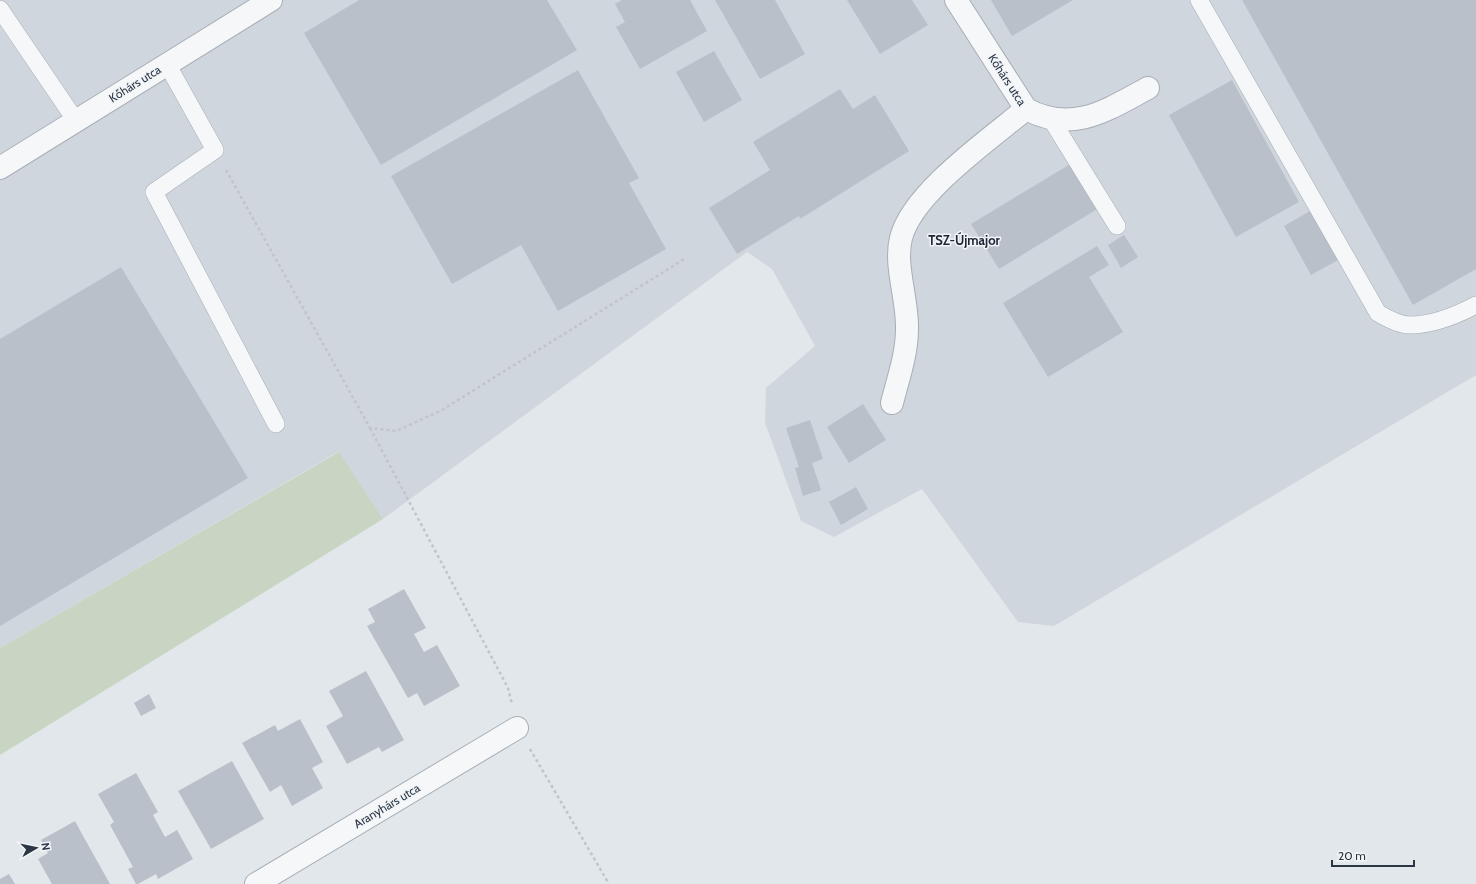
<svg xmlns="http://www.w3.org/2000/svg" width="1476" height="884" viewBox="0 0 1476 884" font-family="Cabin,sans-serif">
	<style>
		.built { fill: #d0d6dd }
		.green { fill: #c9d5c3 }
		.building { fill: #b9c0c9 }
		.lines { fill: none; stroke-linecap: round; stroke-linejoin: round }
		.lane-casing { stroke: #a7aeb6; stroke-width: 18 }
		.street-casing { stroke: #a7aeb6; stroke-width: 24 }
		.path { stroke: #c1c5ca; stroke-width: 2.5; stroke-dasharray: 3 3; stroke-linecap: butt }
		.lane { stroke: #f6f7f9; stroke-width: 17 }
		.street { stroke: #f6f7f9; stroke-width: 22 }
		.labels { text-anchor: middle; stroke-width: 3; stroke-linejoin: round; paint-order: stroke }
		.street-label { font-size: 12px; fill: #2a3644; stroke: #f2f5f8 }
		.neighbourhood-label { font-size: 13px; font-weight: bold; fill: #1c2635; stroke: #f2f5f8 }
	</style>
	<rect width="100%" height="100%" fill="#e2e7eb"/>
	<!-- built -->
	<path class="built" d="M0,0H1476V375L1054,626L1018,622L922,489L834,537L801,521L765,423L766,388L815,346L772,269L747,252L383,519L338,452L0,648Z"/>
	<!-- green -->
	<path class="green" d="M339,452L383,519L0,755V648Z"/>
	<!-- building -->
	<g class="building">
		<path d="M359,0H547L577,50L381,165L304,33Z"/>
		<path d="M622,0H690L707,31L640,69L616,27L625,22L615,4Z"/>
		<path d="M715,0H775L805,54L760,79Z"/>
		<path d="M847,0H912L928,25L880,54Z"/>
		<path d="M991,0H1073L1012,36Z"/>
		<path d="M1242,0H1476V269L1413,305Z"/>
		<path d="M714,51L742,100L704,122L676,72Z"/>
		<path d="M578,70L639,178L629,183L666,249L558,311L521,245L452,284L391,176Z"/>
		<path d="M1232,80L1299,202L1236,237L1169,115Z"/>
		<path d="M840,89L853,109L875,95L909,151L800,219L799,216L737,254L709,208L770,170L753,142Z"/>
		<path d="M1072,163L1099,208L999,269L971,224Z"/>
		<path d="M1310,211L1338,260L1311,275L1284,226Z"/>
		<path d="M1124,235L1138,257L1121,268L1108,245Z"/>
		<path d="M1097,246L1109,265L1089,277L1123,332L1048,377L1003,303Z"/>
		<path d="M121,267L248,478L0,626V339Z"/>
		<path d="M863,404L886,440L849,463L827,427Z"/>
		<path d="M810,420L823,459L812,463L821,490L803,496L795,468L799,467L786,428Z"/>
		<path d="M856,487L868,509L841,525L829,502Z"/>
		<path d="M404,589L426,628L414,634L424,652L437,645L460,686L424,706L417,693L408,698L367,626L375,622L368,609Z"/>
		<path d="M366,671L404,740L382,752L379,747L347,764L326,726L343,716L329,691Z"/>
		<path d="M149,694L156,708L141,716L134,703Z"/>
		<path d="M300,719L323,762L312,768L323,788L292,806L281,785L270,792L242,743L275,725L278,731Z"/>
		<path d="M232,761L264,819L211,849L178,791Z"/>
		<path d="M136,773L158,812L153,815L165,837L177,830L193,859L158,879L156,874L138,884H136L128,869L133,867L110,825L114,822L98,794Z"/>
		<path d="M75,821L82,834L110,884H52L38,859L48,853L41,840Z"/>
		<path d="M9,874L15,884H0V879Z"/>
	</g>
	<g class="lines">
		<defs>
			<g id="lane">
				<path d="M1199,0L1378,313C1388,319 1399,325 1410,325C1433,325 1457,315 1476,305"/>
				<path d="M0,9L76,121"/>
				<path d="M167,64L215,150L154,192L276,424"/>
				<path d="M1051,119L1117,226"/>
			</g>
			<g id="street">
				<path d="M956,0L1026,109C1073,134 1107,110 1148,88"/>
				<path d="M0,168L271,0"/>
				<path d="M892,403C898,379 907,354 907,329C908,300 894,265 901,238C912,193 990,139 1026,109"/>
				<path d="M256,884L517,728"/>
			</g>
		</defs>
		<!-- lane casing -->
		<use href="#lane" class="lane-casing"/>
		<!-- street casing -->
		<use href="#street" class="street-casing"/>
		<!-- path -->
		<g class="path">
			<path d="M226,170L370,428L396,431L442,410L686,258"/>
			<path d="M370,428L508,688L512,704"/>
			<path d="M530,749L609,884"/>
		</g>
		<!-- lane -->
		<use href="#lane" class="lane"/>
		<!-- street -->
		<use href="#street" class="street"/>
	</g>
	<g class="labels">
		<!-- street labels -->
		<g class="street-label">
			<text transform="translate(1007 80) rotate(57)" y="4">Kőhárs utca</text>
			<text transform="translate(135 84) rotate(-32)" y="4">Kőhárs utca</text>
			<text transform="translate(387 806) rotate(-31)" y="4">Aranyhárs utca</text>
		</g>
		<!-- neighbourhood labels -->
		<g class="neighbourhood-label">
			<text x="964" y="245">TSZ-Újmajor</text>
		</g>
	</g>
	<!-- north arrow -->
	<g transform="translate(36 848) rotate(81)" stroke="#f2f5f8" stroke-width="3" paint-order="stroke">
	<path d="M0-3L7 15L0 10L-7 15Z" fill="#2a3644"/>
	<text y="-6" font-size="11" font-weight="bold" text-anchor="middle" fill="#2a3644">N</text>
	</g>
	<!-- scale -->
	<path d="M1332 860v6h82v-6" fill="none" stroke="#2a3644" stroke-width="2"/>
	<text x="1338" y="860" font-size="12" fill="#2a3644" stroke="#f2f5f8" stroke-width="3" paint-order="stroke">20 m</text>
</svg>
